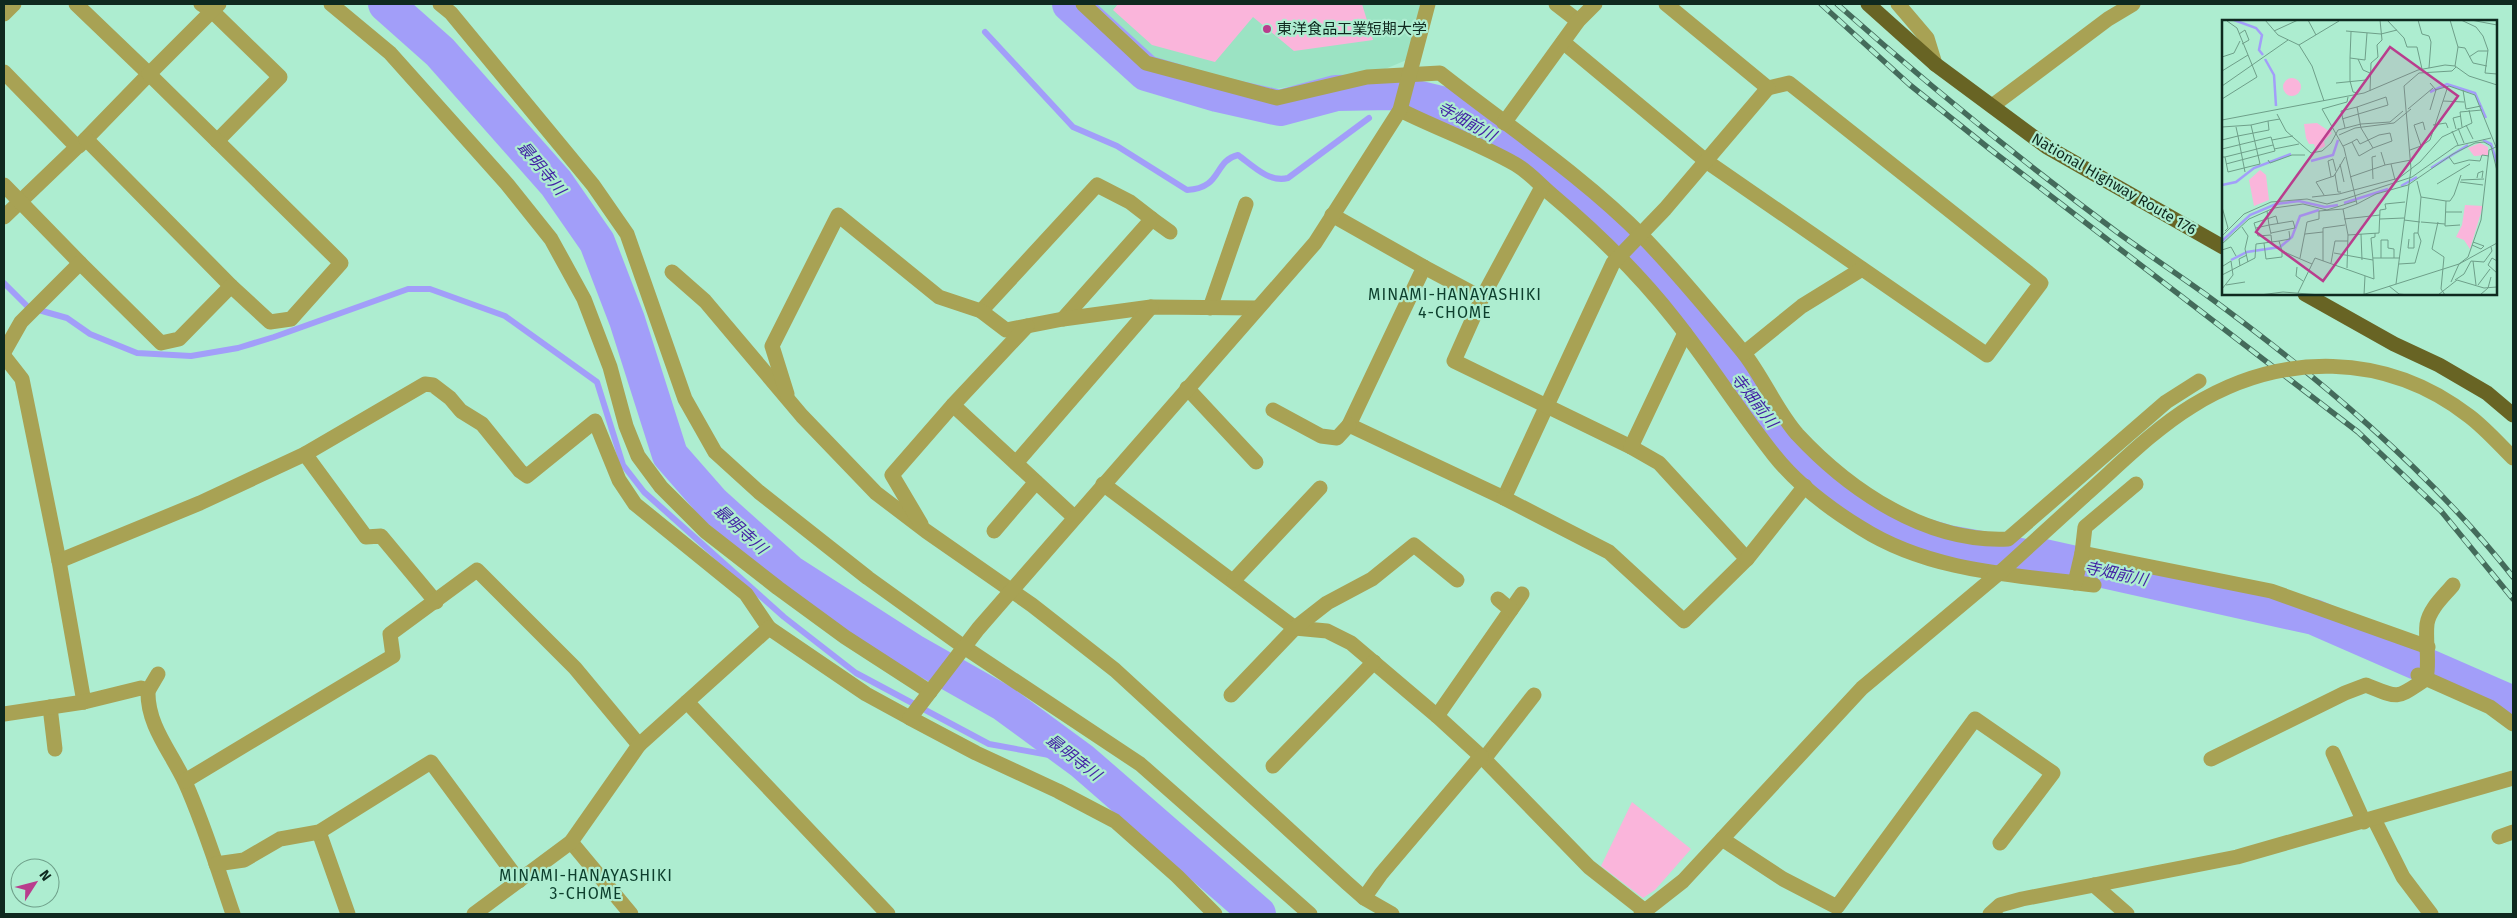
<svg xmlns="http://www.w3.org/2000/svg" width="2517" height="918" viewBox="0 0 2517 918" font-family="'Fira Sans','Noto Sans JP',sans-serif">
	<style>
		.built { fill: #9be3c3 }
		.green { fill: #fab5db }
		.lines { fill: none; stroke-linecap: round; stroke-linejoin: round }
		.stream { stroke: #a29ef9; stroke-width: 6 }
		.river { stroke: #a29ef9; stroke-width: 36 }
		.minor { stroke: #a8a254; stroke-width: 15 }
		.tertiary { stroke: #a8a254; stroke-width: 15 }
		.trunk { stroke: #686424; stroke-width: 15 }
		.rail-casing { stroke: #446b5b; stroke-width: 5.5 }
		.rail { stroke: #adedd0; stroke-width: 4; stroke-dasharray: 11; stroke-linecap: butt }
		.tertiary-bridge { stroke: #a8a254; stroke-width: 15 }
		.poi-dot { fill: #b93d8d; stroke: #adedd0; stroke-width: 2 }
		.labels { text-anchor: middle; stroke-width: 4.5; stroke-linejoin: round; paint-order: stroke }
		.poi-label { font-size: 15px; fill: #0f291f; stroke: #adedd0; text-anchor: start }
		.street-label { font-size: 15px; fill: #0f291f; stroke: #adedd0 }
		.water-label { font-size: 16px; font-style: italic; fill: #421fa4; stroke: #adedd0 }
		.neighbourhood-label { font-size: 16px; letter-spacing: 1px; fill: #0d3f2d; stroke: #adedd0 }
		.inset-river { fill: none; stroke: #a29ef9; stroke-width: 2.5 }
		.inset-road { fill: none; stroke: #6e9f89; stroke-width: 1 }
		.view { fill: #b93d8d; fill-opacity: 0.15; stroke: #b93d8d; stroke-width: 2.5 }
		.inset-edge { fill: none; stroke: #0f291f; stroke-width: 2.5 }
	</style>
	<rect width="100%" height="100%" fill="#adedd0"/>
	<!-- built -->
	<path class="built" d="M1088,4H1424L1409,59L1385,69L1276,89L1209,74L1146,55Z"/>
	<!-- green -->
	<g class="green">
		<path d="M1118,4H1362L1373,40L1294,51L1253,17L1215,62L1152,45L1113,10Z"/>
		<path d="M1632,802L1691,849L1655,890L1643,898L1601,866Z"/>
	</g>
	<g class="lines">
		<!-- stream -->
		<g class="stream">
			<path d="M985,32L1073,127L1117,146L1187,190C1223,188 1213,161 1238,155C1253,166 1269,183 1288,178L1369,118"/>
			<path d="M4,283L28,307L67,318L90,334L137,353L191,356L238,348L274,337L408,289H430L505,316L597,382L623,465L644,492L784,617L856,673L989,744L1082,761"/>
		</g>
		<!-- river -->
		<g class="river">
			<path d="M386,4L440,52L556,183L597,242L627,320L670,455L713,504L790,573L913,652L1003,703L1082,761L1258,914"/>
			<path d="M1070,4L1146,73L1217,94L1280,108L1336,93L1391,92L1441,104L1517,150L1607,223L1639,253L1815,475L1838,498L1880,523L1948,543L2031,558L2040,556L2314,617L2504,700L2513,706"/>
		</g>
		<!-- minor -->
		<g class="minor">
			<path d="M76,4L149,74L79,146"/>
			<path d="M201,4L212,11L280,77L217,141"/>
			<path d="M331,4L390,53L507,184L551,239L584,299L610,367L626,426L638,456L661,487L705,531L778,588L845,637L930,692"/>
			<path d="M440,4L451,13L593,185L627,234L685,399L715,452L759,492L868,578L964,647L1140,764L1310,914"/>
			<path d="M1083,4L1146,63L1277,98L1367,77L1440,73C1506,125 1584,177 1643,237C1678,273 1711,313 1743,352C1763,377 1776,410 1797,434C1850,491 1927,543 2008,539L2166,402L2199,381"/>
			<path d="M1556,4L1578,21"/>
			<path d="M1898,4L1927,38L1935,64"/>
			<path d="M4,14L14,4"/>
			<path d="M1563,42L1706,161L1987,355L2041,283L1789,83L1768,88"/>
			<path d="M4,72L77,147L4,217"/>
			<path d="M1992,106L2108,19L2133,4"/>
			<path d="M1400,110C1438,129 1478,143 1515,164C1529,172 1540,185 1552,195C1597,233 1639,274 1675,320C1710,364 1739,411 1774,455C1797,484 1830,509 1861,528C1930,572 2015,575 2094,585"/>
			<path d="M1504,123L1578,21L1595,4"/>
			<path d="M86,139L231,286L270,322L291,319L341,263L149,74L219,4"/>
			<path d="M4,185L80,263"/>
			<path d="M1332,215L1424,267L1349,425L1504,498L1613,263L1665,209L1768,88L1666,4"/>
			<path d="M1152,219L1170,232"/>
			<path d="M1424,267L1482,298L1454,361L1631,447L1659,463L1747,559L1684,621L1609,552L1504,498"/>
			<path d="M672,272L705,301L802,416L876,493L926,531L1032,605L1115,670L1347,883L1364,898L1392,914"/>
			<path d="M1482,298L1542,187"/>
			<path d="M1210,308L1246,204"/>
			<path d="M981,311L1097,185L1130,202L1152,219L1063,319"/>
			<path d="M4,352L21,322L80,263L161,343L179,339L231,286"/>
			<path d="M1744,353L1802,306L1862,269"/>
			<path d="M4,356L22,379L59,561L84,702"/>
			<path d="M1187,388L1256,462"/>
			<path d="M787,394L772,346L838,215L939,297L981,311L1006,330L1063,319L1151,307L1257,308"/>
			<path d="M953,405L1074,517"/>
			<path d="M1273,410L1321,436L1337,438L1349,425"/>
			<path d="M1631,447L1685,333"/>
			<path d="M305,454L366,537L381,536L436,602"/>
			<path d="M1016,463L1151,307"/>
			<path d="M1103,484L1295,628L1327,631L1351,643L1437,716"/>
			<path d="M921,524L892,475L953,405L1027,326"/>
			<path d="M994,531L1036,482"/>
			<path d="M2082,553L2271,591L2428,647"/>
			<path d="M1747,559L1805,486"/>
			<path d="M59,561L200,503L305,454L425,384L433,385L450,398L461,411L482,424L520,471L527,476L595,421L619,480L635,504L746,594L769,628"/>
			<path d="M1234,580L1320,488"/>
			<path d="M2075,583L2082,553L2085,527L2136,484"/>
			<path d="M1522,594L1437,716L1484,759L1589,867L1645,911"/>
			<path d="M1498,599L1511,610"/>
			<path d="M2418,675L2490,707L2513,724"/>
			<path d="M148,691L158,674"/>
			<path d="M1231,695L1295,628L1327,603L1372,579L1414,545L1457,580"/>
			<path d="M687,702L888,914"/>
			<path d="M50,707L55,749"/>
			<path d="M4,714L84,702L141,688L148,691C147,725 171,752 185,782C204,824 218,870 233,914"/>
			<path d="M2333,753L2364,822"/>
			<path d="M1484,759L1534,695"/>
			<path d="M2211,759L2345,693L2366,685C2401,699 2395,699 2426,679C2430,660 2425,642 2427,624C2429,609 2444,596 2453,585"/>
			<path d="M1273,766L1374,662"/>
			<path d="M185,781L393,656L390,634L477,570L575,668L639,745"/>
			<path d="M2374,819L2403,877L2431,914"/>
			<path d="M319,832L348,914"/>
			<path d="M2499,837L2513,832"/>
			<path d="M1722,839L1783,879L1837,907L1975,719L2053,773L2000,843"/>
			<path d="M571,842L631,914"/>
			<path d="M216,864L244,860L280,839L319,832L431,762L519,881"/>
			<path d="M2094,885L2127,914"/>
			<path d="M1364,898L1381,874L1481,756"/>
			<path d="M474,914L571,842L639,745L769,628L866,694L910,718"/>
			<path d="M1215,914L1177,876L1115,821L1058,791L976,753L910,718L978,629L1315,243L1400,110L1428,4"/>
			<path d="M1990,914L2000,905L2022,899L2237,857L2513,778"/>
		</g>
		<!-- tertiary -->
		<path class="tertiary" d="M1641,914L1683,881L1862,688L2004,569L2084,496"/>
		<!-- trunk -->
		<g class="trunk">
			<path d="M1868,4L1935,64L2047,147L2223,247"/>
			<path d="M2305,294L2394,344L2439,365L2487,393L2513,415"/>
		</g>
		<defs>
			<g id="rail">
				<path d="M1821,4L1910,85L1991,150L2358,432L2441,511L2513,599"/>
				<path d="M1837,4C1928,85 2023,162 2121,235C2149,255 2177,274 2205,294C2317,376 2427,468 2513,577"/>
			</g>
		</defs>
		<!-- rail casing -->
		<use href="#rail" class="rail-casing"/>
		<!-- rail -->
		<use href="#rail" class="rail"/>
		<!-- tertiary-bridge -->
		<path class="tertiary-bridge" d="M2084,496C2119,465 2153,430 2192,406C2281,351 2386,352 2469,416C2485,428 2499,444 2513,458"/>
	</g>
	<!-- markers -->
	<circle class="poi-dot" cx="1267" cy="29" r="5"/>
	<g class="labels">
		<!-- poi labels -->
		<g class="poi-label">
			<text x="1277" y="34">東洋食品工業短期大学</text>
		</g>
		<!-- street labels -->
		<g class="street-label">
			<text transform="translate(2114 184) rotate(30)" y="5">National Highway Route 176</text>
		</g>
		<!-- water labels -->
		<g class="water-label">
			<text transform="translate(1467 121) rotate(29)" y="6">寺畑前川</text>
			<text transform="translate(542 168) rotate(50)" y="6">最明寺川</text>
			<text transform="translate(1755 400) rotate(52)" y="6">寺畑前川</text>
			<text transform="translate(741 529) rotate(42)" y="6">最明寺川</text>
			<text transform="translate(2116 573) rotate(12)" y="6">寺畑前川</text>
			<text transform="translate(1074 757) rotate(38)" y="6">最明寺川</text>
		</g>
		<!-- neighbourhood labels -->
		<g class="neighbourhood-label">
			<text x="1455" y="300">MINAMI-HANAYASHIKI<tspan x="1455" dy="18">4-CHOME</tspan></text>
			<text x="586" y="881">MINAMI-HANAYASHIKI<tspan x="586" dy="18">3-CHOME</tspan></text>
		</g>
	</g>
	<!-- overview -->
	<g transform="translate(2222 20)">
		<rect width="275" height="275" fill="#adedd0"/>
		<path d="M61 67a9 9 0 1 1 18 0a9 9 0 1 1-18 0ZM95,103L110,113L102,121L103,126L94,131L92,124H87L84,118L82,104ZM258,123L266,127V135L252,136L246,128ZM38,150L44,155L47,180L32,186L27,160ZM243,185L261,186L248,229L242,220L234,217L240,205Z" fill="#fab5db"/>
		<path class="inset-river" d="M12,0L34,8L40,15L37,30L41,35M43,39L52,55L54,86M208,72L225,64L253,73L264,98M261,120L269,124L275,143M89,141L111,135L116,120M209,148L246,125M0,165L14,162L32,148L69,134M179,166L195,157M122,183L166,169M0,221L28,195L54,184L77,181L103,187L116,185M9,240L25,232L58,227L70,217L78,196L97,190"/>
		<path class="inset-road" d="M43,0L56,15L77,25M86,0L94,15M165,0L182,18L185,27H195L200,49M196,0L200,14L207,16L209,22L207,48M228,0L236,27L233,46M239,0L254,7L261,16L266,30L263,53L275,54M249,0L275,5M52,11L76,0M124,11L159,14L175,10M129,12L128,38L143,40L145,13M17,14L23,10L27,20L20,24M236,27L243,28L251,43L265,46M0,37L12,33L18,21M247,37L256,31H266M128,38V61L131,72L136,73M136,39L141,50L148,53M0,51L26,35M114,63L144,60M0,66L66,20M213,70L227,66L253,75L274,127M241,70L244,89L259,86M148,71L149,43L156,37L155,25L160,20L158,0M126,77L125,82L100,89L122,128L135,184L154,174L186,165L231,134L253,123L262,122L269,126L275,151M0,79L35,57L15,8L5,1M102,81L90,46L77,25L117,1M221,81L242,82M186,89L211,68M208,90L214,70L208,63M55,94L64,111L89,133L100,131L109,123L116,110L139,104L168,102L181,91M120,99L166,85L164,77L135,87M0,100L142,73L196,50L223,45L233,46L247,56L275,65M29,105L46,101M211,105L224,103L226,108M244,105L251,119M0,107L29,105L38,144L6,152L3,137H0M240,107L238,92L260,90M236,108L242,123M234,109L231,98L239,96M230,111L236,125M117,115L133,108L172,103L189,89M0,120L16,116L14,107M50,120L71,116M130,122L135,119L138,124L157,115L168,113L170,121L151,128M121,126L130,122L137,136L151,128L139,108L135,87L119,91L123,108M199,126L208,120L226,66M0,129L49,117L53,131L4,144M52,129L77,124M188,130L199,126L192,105L201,102L203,110M159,132L163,145L189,140M3,137L51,125M227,137L232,144L247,140L258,141L260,135L267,136M46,140L48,143L70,135H83M118,144L122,162M169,144L173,160M23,152L16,116L47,110L46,101L58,99M113,154L116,172H119M109,157L106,141L111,139L114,151M128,157L163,145M255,158L256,153L261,151L260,158M151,159L150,137L154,136M239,160L262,159M238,162L261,165M215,164L248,144M102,175L94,162L112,156L123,137M90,177L117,174L177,158L198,142L220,117L250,103L247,90M199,177L224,181L223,206L238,205M224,181H228L232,175L239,155M0,187L6,208L3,211M45,191L47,205L71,201L73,208L49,213M224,192H240M122,199L158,195M158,199L182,198M182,200L198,202M199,202L223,204M216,202L210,229L222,237L219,269L223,275M20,207L26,216L23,229L26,242M34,208L47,205L49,214M67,211L68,219L57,221L60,231L90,244M83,214L101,212M139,214L140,240M126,215L157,213L158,190L164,189L163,184L183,182M0,216L22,194L49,182L85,179L105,184L123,179L190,157L234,126L269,118M187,219L186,228H192V213H196M42,223L57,221M0,224L27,199L52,188L81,184L105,190L134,181M50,224L49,215L36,216L32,203L54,196L56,204M250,225L259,229L262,226L251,222M0,230L9,227L14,236M112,233L151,240L149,218L153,217V213M78,238L85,202L97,199V191L121,189M151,238H172M159,238V220H166V228L172,229V238H178M101,241V208L123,205M251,241L254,265M275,241L270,238L266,245L275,253M109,243L113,221H126M177,244L193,243L199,221L196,213L199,177L195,161M18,246L17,239L25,235M75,247L74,256L81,261M125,248L126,215L121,189L135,184M0,255L33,238L34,224L42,223L44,239L60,237V231M233,260L242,254L249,241L262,242L270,231L269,227M229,262L237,244L246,237L259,200L267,130L274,127M174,264L189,149L182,66L197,53L230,51L234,47M4,265L23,262M256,265L268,249M167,266L177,274L187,275M0,269L11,255L9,241L1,246M76,273L93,238L152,259L151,240M38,275L61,272L99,275M140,275L237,244L275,223M142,275L143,256M216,275L235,260L262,268L275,267M258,275L266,268L269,257"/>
		<path class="view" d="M168,27L236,76L101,261L34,212Z"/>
		<rect width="275" height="275" class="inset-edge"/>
	</g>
	<!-- border -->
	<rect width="2517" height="918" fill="none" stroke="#0f291f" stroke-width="10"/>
	<!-- north arrow -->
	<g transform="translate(35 883) rotate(54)"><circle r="24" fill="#adedd0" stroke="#6e9f89"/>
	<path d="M0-4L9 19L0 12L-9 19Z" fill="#b93d8d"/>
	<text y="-8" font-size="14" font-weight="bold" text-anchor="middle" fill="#0f291f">N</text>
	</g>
</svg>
